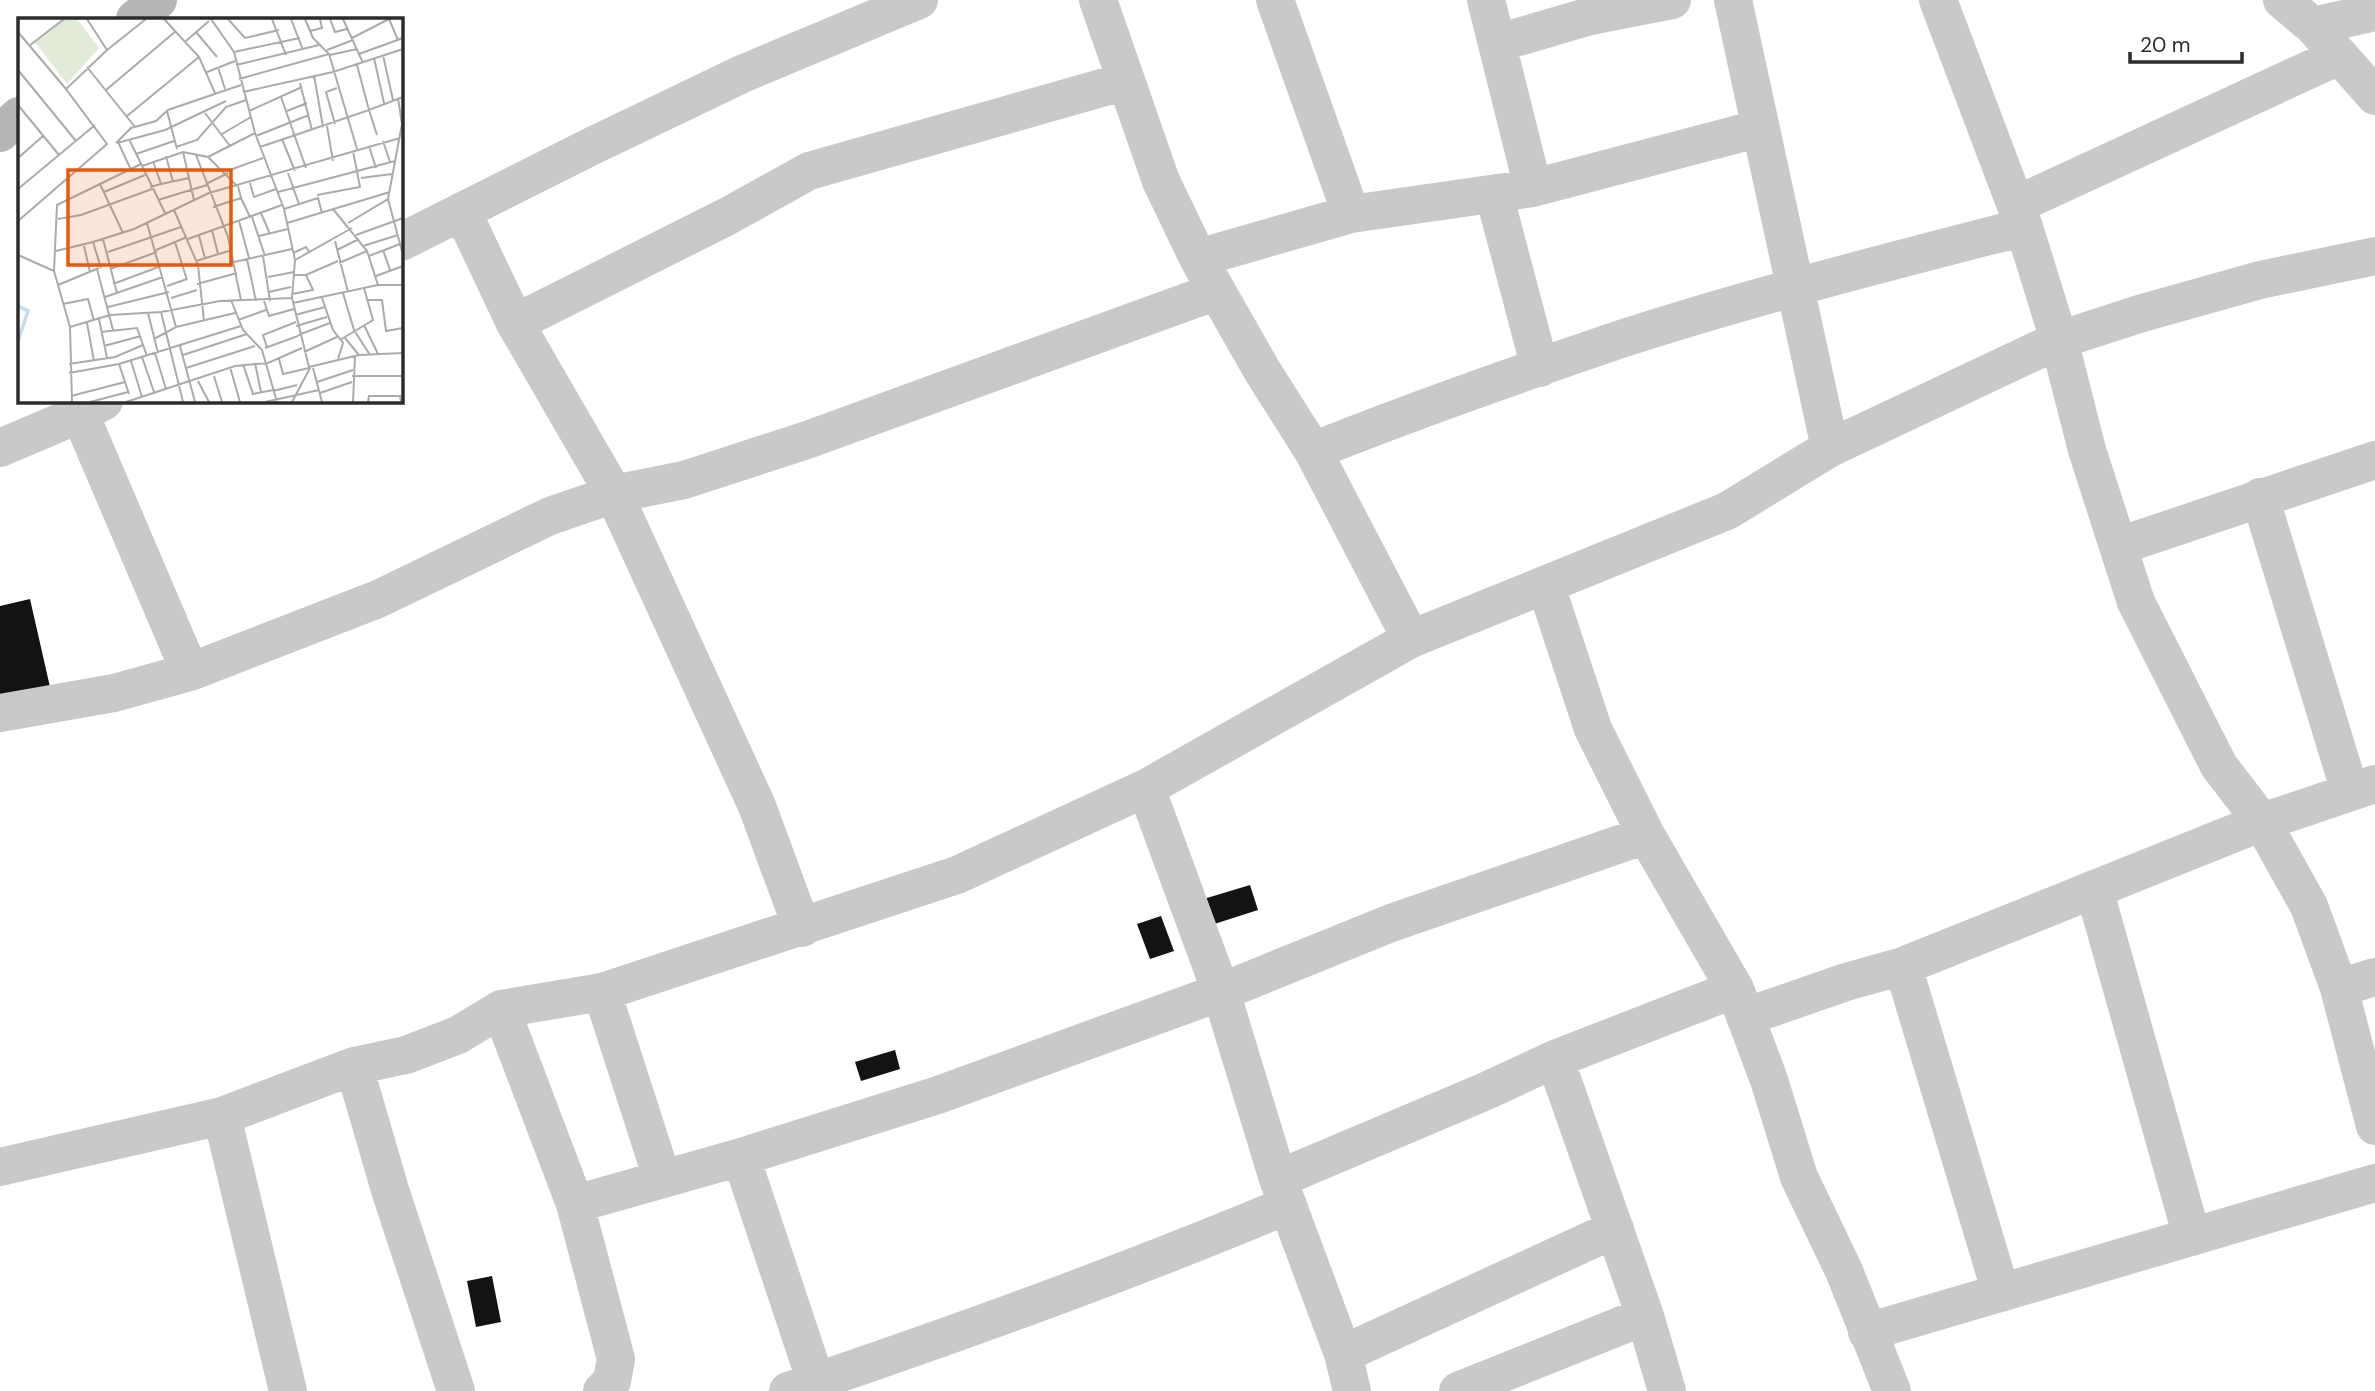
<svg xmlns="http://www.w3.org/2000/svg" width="2375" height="1391" font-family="'DM Sans',sans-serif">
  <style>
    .building { fill: #131313 }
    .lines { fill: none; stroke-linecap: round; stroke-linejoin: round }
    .street { stroke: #c9c9c9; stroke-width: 38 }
    .secondary { stroke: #b6b6b6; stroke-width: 38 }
    .inset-river { fill: none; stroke: #c2dced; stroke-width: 3.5 }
    .inset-road { fill: none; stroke: #ababab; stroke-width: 2 }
    .view { fill: #e8590c; fill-opacity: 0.15; stroke: #e8590c; stroke-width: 3.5 }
    .inset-edge { fill: none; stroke: #2c2c2c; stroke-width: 3.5 }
  </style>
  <rect width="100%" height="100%" fill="#fff"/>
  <path class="building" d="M30,599L50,687L0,698V606Z
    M1250,885L1258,910L1205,927L1197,901Z
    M1161,916L1174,951L1150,959L1137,924Z
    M895,1050L900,1069L861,1081L855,1062Z
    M492,1276L501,1322L476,1327L467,1281Z"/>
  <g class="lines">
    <path class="street" d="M1098,0L1161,181L1198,258L1263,372L1313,451L1411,639
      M1486,0L1533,188
      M1733,0L1830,448
      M1938,0L2024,227L2059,340L2087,450L2136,602L2219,766L2262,822L2309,906L2339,988L2375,1126
      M2282,0L2313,26L2375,96
      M2313,26L2375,12
      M1498,43L1590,16L1672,0
      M1494,194L1540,368
      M2016,205L2339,56
      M462,211L515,323L614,494L757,806L802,928
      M1351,214L1533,188L1761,128
      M401,242L590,147L742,74L919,0
      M1198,258L1351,214L1275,0
      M515,323L728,216L809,171L1126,81
      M80,414L190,672
      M0,448L80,414L104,401
      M1313,451C1414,410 1518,374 1621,339C1754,296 1889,262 2024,227
      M2260,497L2350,792
      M2119,546L2375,460
      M1546,586L1593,729L1646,835L1735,989L1769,1080L1799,1177L1844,1271L1892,1391
      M0,713L114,693L190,672L378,599L550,516L614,494L684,480L807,440L1217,291
      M1146,788L1221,992L1278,1179L1343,1354L1352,1391
      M2094,889L2192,1237
      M1903,966L2001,1293
      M2339,988L2375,977
      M602,992L662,1178
      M501,1009L575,1204L616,1359L612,1381L602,1391
      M1745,1017L1846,982L1903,966L2262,822L2375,784
      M1555,1059L1645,1316L1667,1391
      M222,1116L288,1391
      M741,1157L816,1382
      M0,1167L222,1116L354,1066
      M1278,1179L1486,1091L1555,1059L1735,989
      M575,1204L741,1157L938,1095L1221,992L1391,923L1646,835
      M1867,1332L2375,1183
      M1343,1354L1615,1229
      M456,1391L390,1190L354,1066L406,1055L458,1035L501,1009L602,992L957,875L1146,788L1411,639L1727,511L1830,448L2059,340L2139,314L2260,280L2375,256
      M788,1391C957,1334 1124,1274 1288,1205
      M1458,1391L1645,1316"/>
    <path class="secondary" d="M135,19L158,0
      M0,133L19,116"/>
  </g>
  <g transform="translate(18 18)">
    <rect width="385" height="385" fill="#fff"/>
    <path d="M46,1H59L81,30L49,66L16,23Z" fill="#e2ebd8"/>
    <path class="inset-river" d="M0,288L10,293L0,323"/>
    <path class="inset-road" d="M146,1L181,39L197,75M193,1L216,34L237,115L266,191L277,242L274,280L291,349L341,337L385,335M210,1L227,20L261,12M254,1L268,37M273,1L285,32M287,1L295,20L311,36L339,131M312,1L317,14L329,11M325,1L345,45M371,1L380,22M292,13L304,10L302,1M0,14L48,71M178,14L199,39M334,20L371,1M168,23L191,3M11,28L46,1M89,32L128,1M309,32L335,22M216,34L282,20M341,36L385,20M312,37L339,31M365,37L375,82M356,40L366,85M218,47L301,27M339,47L351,92L385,79M69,49L117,109M200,49L207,71M0,52L58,123M189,54L217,43M296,57L305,109M221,61L311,36M282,65L294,112M88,72L158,13M225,74L315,54L385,31M263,79L288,150M0,87L41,137M149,93L159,131M231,93L284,69M269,93L289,85M187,95L212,128M109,98L181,39M317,106L308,74L319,70M309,108L315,143M204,116L233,99M238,118L291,97M111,121L147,195M264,121L277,153M365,123L372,144M100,124L113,152M98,125L113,110L138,103L150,92L223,67M99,125L147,112L208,83M351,128L358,150M158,129L179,122L208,89L228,82M242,129L351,92L359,117M165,134L176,182M118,136L156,123M178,137L210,219L223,282M148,138L155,164M190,139L237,115M0,140L25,118M124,148L165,134L190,139L219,168M209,153L245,140M270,155L281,186M343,160L374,156M232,165L236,179L258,171M82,166L105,215M143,166L171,160M188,166L210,155M132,169L143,166L135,143M0,171L77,107M86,174L127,157M260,174L377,143M299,177L342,169L335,133M223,180L232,199M370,181L385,237M140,182L189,167M195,189L223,180L220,168M266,191L300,180L304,195M156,192L180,247L186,303M243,195L252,216M234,199L247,238M40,201L63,197L134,171M0,203L89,126L48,71L89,32L69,1M221,203L231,240M129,205L158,309M269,205L372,174M330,205L370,181L384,106L380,80M194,212L200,236M338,217L385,200M181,218L187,240M241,218L270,211M85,221L99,275M170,221L264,187M317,223L330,274M157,224L169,262M66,228L72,254M345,228L380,217M138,232L169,219M319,232L341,221M365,232L372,252M38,233L75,224M90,234L163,209M275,235L288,229L292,235M0,237L36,253L52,309L54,384M245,238L252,283M351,238L382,226M229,241L238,283M277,242L334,210M178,243L214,232M216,244L274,231M321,245L349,233M83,250L75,224L116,211L191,175L382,120M79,251L95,312M92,251L139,234M36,253L39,187L123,146M275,257H288L320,243M358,258L385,248M250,259L276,254M95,266L143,248M179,266L219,255M40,267L81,250M360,267H385M149,268L169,261M251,274L273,269M325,275L336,312L352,337M274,276L295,272L288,257M87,279L145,259M153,280L179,272M304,280L315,312L325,325L320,341M213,282L225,312L244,332L259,384M350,282H364L368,313L385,310M246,283L251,298L276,291M275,285L360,267L349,233L315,191M45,286L70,281L76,303M90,289L151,274M143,294L165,384M130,295L140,335M277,297L307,289M81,301L89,340M220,302L248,292M69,305L76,343M346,307L360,336M278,308L309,299M52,309L92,297L143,294L202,283L274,280M83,314L119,310L129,338M280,317L312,305M327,320L341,337M136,321L158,309L217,295M322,322L355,302L346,270M86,328L123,318M162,328L177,384M249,329L245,317L278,304M247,330L280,318M286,334L319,319M137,335L148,371M165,337L229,316M124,339L136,374M261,341L265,356L291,350M113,343L124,379M237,345L243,374M51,346L97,339L125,327M101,346L111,376M225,346L235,376L255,372M212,349L222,384M168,350L237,328M295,350L304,384M51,355L101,346L223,308M196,358L204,384M334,358H385M180,363L191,384M299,364L335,352M255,373L279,367M302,375L334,364M53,378L107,364M72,384L110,374M108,384L217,348L250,345L284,330M247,384L301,372M274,384L292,350M335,384L337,338M350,384L351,378H382L383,384"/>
    <path class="view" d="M50,152H213V247H50Z"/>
    <rect width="385" height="385" class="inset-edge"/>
  </g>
  <path d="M2130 52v10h112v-10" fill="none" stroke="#2c2c2c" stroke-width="3.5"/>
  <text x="2140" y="52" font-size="21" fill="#2c2c2c" stroke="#ffffff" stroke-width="5" paint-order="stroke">20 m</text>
</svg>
